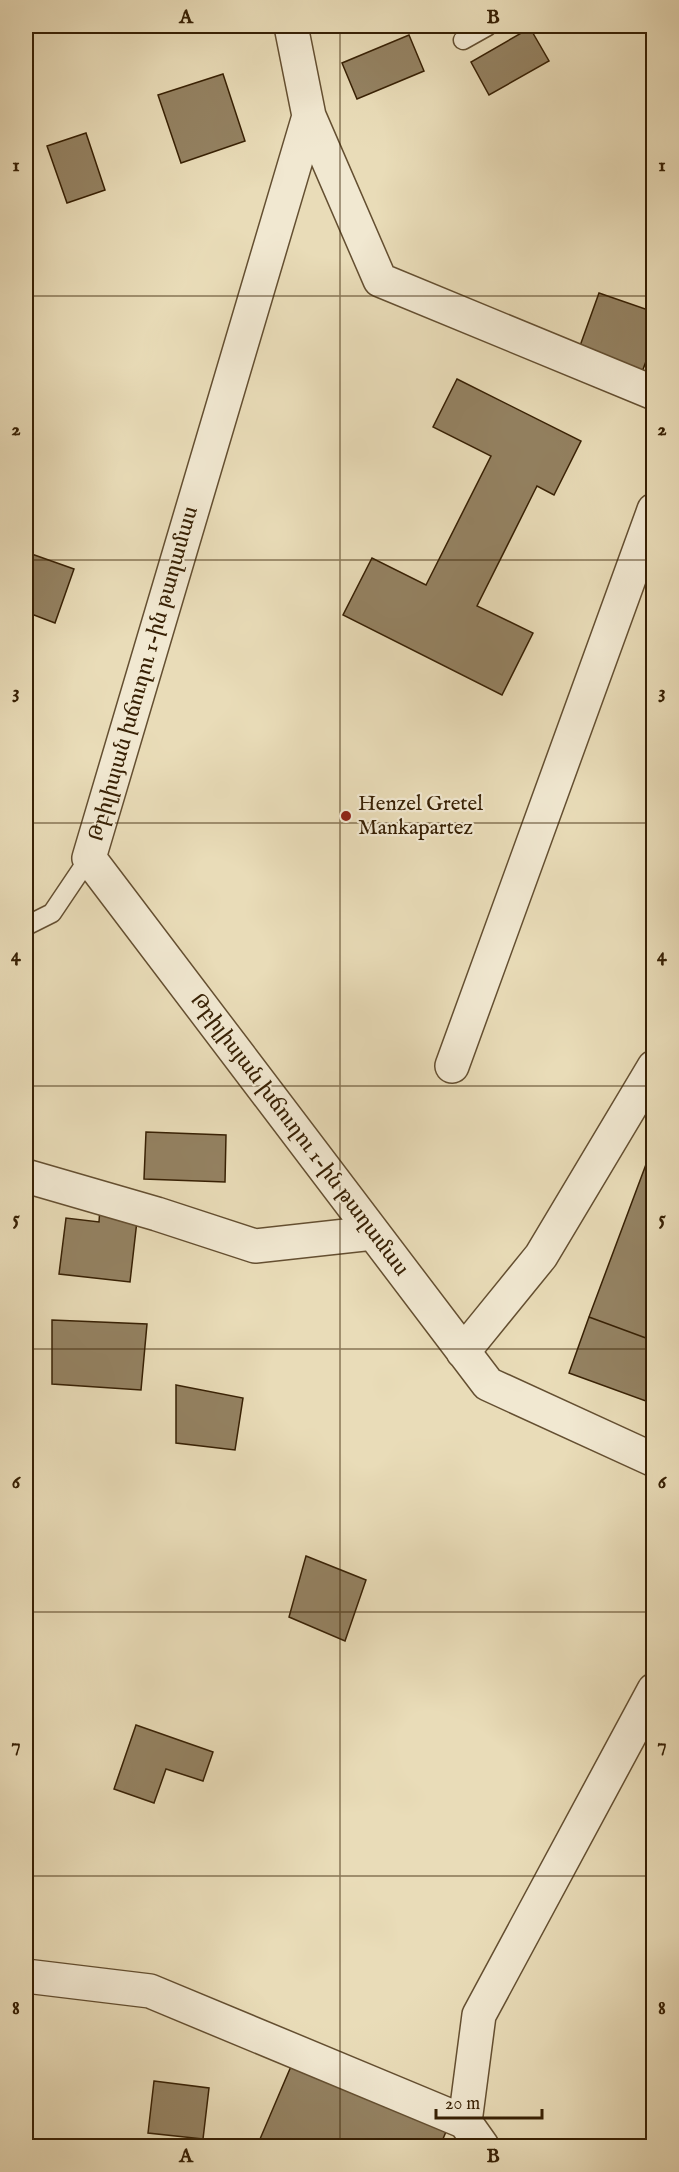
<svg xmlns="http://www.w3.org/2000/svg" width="679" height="2172" font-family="'IM FELL English','Noto Serif Armenian',serif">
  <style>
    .building { fill: #948262; stroke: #372004; stroke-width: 1.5 }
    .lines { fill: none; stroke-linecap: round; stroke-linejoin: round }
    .lane-casing { stroke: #644f31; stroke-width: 21 }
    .street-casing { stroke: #644f31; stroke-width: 36 }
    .lane { stroke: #f1e8d1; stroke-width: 18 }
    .street { stroke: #f1e8d1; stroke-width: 33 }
    .grid { fill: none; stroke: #372004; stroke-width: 1.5; stroke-opacity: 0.55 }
    .poi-dot { fill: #8f2418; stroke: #f1e8d1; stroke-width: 2 }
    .labels { text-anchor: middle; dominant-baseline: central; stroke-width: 4.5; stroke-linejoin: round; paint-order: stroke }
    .street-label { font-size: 21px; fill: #372004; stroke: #f1e8d1 }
    .poi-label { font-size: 21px; fill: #372004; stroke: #f1e8d1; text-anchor: start }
    .neatline { fill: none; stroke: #372004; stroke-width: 2 }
    .grid-label { font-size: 20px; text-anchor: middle; font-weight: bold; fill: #372004 }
  </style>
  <rect width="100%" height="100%" fill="#e9dcb8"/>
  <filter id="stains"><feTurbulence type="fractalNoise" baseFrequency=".00333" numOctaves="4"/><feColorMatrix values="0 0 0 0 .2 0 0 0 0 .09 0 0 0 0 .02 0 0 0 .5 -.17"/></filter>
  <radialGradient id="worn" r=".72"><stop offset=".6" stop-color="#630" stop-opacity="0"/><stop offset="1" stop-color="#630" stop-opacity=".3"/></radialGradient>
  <path class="building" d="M530,28L549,61L489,95L471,62Z
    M409,35L424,71L357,99L342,63Z
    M223,74L245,141L181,163L158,95Z
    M86,133L105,190L67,203L47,146Z
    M599,293L654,312V340L639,380L576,357Z
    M457,379L581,441L554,495L537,486L477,606L533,633L502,695L343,615L372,558L426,585L491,456L433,427Z
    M26,552L74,569L55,623L26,612Z
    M146,1132L226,1135L225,1182L144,1179Z
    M654,1143V1341L589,1317Z
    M100,1208L138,1212L130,1282L59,1274L66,1218L99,1222Z
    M589,1317L654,1341V1404L569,1373Z
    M52,1320L147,1324L141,1390L52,1384Z
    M176,1385L243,1398L235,1450L176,1443Z
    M306,1556L366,1580L345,1641L289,1617Z
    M136,1725L213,1752L203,1781L166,1769L154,1803L114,1789Z
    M26,1983H33L26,2066Z
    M295,2057L448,2127L440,2146H278L260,2139Z
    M154,2081L209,2088L203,2139L148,2133Z"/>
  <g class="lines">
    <defs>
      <path id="lane" d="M463,40L488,26
        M26,926L52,913L89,858"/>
      <path id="street" d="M291,26L309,116L89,858L488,1384L654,1460
        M309,116L380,280L654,393
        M452,1066L654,510
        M26,1176L157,1214L255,1246L373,1233
        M463,1352L541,1256L654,1067
        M26,1976L150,1991L465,2122
        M482,2146L465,2122L479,2015L654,1690"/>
    </defs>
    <use href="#lane" class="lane-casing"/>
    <use href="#street" class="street-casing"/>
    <use href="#lane" class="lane"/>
    <use href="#street" class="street"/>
  </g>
  <path class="grid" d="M340,26V2146M26,296H654M26,560H654M26,823H654M26,1086H654M26,1349H654M26,1612H654M26,1876H654"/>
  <circle class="poi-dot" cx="346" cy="816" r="6"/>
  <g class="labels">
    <g class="street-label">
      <text transform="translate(144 674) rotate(-74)">Թբիլիսյան խճուղու 1-ին թաղամաս</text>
      <text transform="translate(299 1135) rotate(53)">Թբիլիսյան խճուղու 1-ին թաղամաս</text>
    </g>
    <g class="poi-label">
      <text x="358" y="804">Henzel Gretel<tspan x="358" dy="24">Mankapartez</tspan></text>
    </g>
  </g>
  <rect width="679" height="2172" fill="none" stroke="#e9dcb8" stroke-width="66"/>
  <path d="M436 2109v9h106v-9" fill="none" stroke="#372004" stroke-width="3"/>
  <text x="445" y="2109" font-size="18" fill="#372004" stroke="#f1e8d1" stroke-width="4.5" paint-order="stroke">20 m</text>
  <rect x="33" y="33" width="613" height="2106" class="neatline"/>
  <g class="grid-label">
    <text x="186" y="23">A</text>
    <text x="493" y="23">B</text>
    <text x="16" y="171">1</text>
    <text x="662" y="171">1</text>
    <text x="16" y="435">2</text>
    <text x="662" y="435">2</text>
    <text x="16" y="698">3</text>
    <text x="662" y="698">3</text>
    <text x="16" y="961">4</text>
    <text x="662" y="961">4</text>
    <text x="16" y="1224">5</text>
    <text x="662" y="1224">5</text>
    <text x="16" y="1488">6</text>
    <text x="662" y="1488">6</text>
    <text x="16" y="1751">7</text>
    <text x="662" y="1751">7</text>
    <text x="16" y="2014">8</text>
    <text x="662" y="2014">8</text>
    <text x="186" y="2162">A</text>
    <text x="493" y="2162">B</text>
  </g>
  <rect width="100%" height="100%" filter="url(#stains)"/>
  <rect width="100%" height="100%" fill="url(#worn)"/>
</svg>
